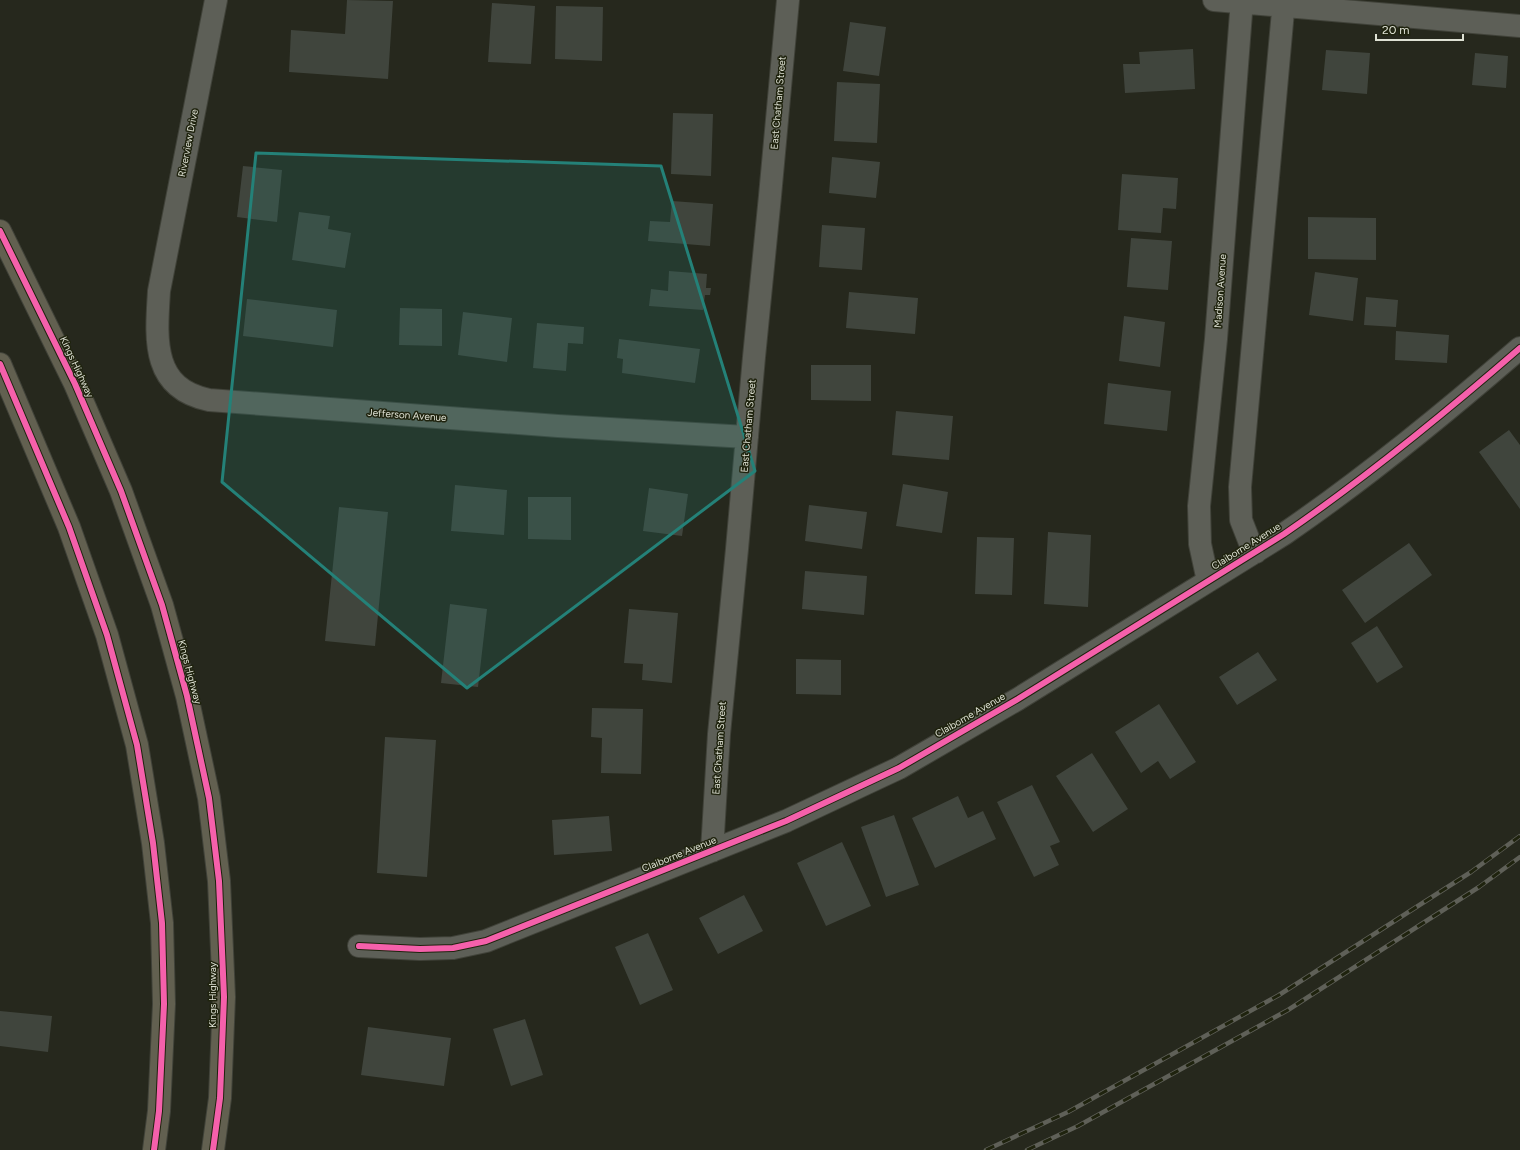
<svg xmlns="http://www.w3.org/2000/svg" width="1520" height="1150" font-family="Figtree,sans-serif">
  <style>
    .building { fill: #40453d }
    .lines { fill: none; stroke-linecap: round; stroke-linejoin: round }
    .minor-casing { stroke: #404239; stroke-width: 24 }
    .primary-casing { stroke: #404239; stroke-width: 24 }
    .minor { stroke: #5d5f57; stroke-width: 22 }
    .primary { stroke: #626050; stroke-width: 22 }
    .rail-casing { stroke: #5f6058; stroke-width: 4.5 }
    .rail { stroke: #1f230e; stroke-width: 3; stroke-dasharray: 9; stroke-linecap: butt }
    .cycleway-casing { stroke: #1f230e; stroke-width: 8 }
    .cycleway { stroke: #f560ab; stroke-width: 6 }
    .marked { fill: #248178; fill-opacity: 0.2; stroke: #248178; stroke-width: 3; stroke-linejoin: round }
    .labels { text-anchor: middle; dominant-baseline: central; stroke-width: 3; stroke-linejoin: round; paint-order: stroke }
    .street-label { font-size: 10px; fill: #dee1d4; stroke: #1f230e }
  </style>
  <rect width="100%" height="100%" fill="#26281d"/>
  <path class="building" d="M347,0L393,1L388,79L289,72L291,30L345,34Z
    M492,3L535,6L531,64L488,62Z
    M556,6L603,7L602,61L555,59Z
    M850,22L886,27L879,76L843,71Z
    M1193,49L1195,89L1125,93L1123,64H1140L1139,52Z
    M1326,50L1370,53L1367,94L1322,90Z
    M1475,53L1508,56L1506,88L1472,85Z
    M837,82L880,84L877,143L834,141Z
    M673,113L713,114L711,176L671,174Z
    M832,157L880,162L876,198L829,193Z
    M243,166L282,170L277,222L237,217Z
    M1122,174L1178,178L1176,209L1163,208L1161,233L1118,230Z
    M672,201L713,204L710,246L648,241L650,221L670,222Z
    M299,212L330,216L328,229L351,233L345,268L292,260Z
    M1308,217L1376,218V260L1308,259Z
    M822,225L865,228L862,270L819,267Z
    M1131,238L1172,241L1168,290L1127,287Z
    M669,271L707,274L706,288H711L710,295H705L703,310L649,306L651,289L668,291Z
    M1315,272L1358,278L1353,321L1309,315Z
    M849,292L918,298L915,334L846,328Z
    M1366,297L1398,300L1396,327L1364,325Z
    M247,299L337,310L333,347L243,336Z
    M400,308L442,309V346L399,345Z
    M463,312L512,318L507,362L458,355Z
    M1124,316L1165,322L1160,367L1119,361Z
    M537,323L584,327L583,344L568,343L566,371L533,368Z
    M1396,331L1449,335L1447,363L1395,360Z
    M619,339L700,349L695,383L622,373L623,359L617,358Z
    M811,365H871V401L811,400Z
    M1108,383L1171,391L1167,431L1104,424Z
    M896,411L953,416L949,460L892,455Z
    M1509,430L1520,445V509L1479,452Z
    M903,484L948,492L942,533L896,526Z
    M455,485L507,490L504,535L451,531Z
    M649,488L688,494L682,536L643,531Z
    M528,497H571V540L528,539Z
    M809,505L867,512L862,549L805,541Z
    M339,507L388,512L375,646L325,641Z
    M1048,532L1091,535L1088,607L1044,604Z
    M977,537L1014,538L1012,595L975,594Z
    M1409,543L1432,575L1365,623L1342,590Z
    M805,571L867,576L864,615L802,609Z
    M450,604L487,609L478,687L441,683Z
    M629,609L678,613L672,683L642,680L643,664L624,663Z
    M1377,626L1403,667L1377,683L1351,643Z
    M1258,652L1277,680L1237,705L1219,677Z
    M796,659L841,660V695L796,694Z
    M1159,704L1196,762L1170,779L1158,761L1141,773L1115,732Z
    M592,708L643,709L641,774L601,773L602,738L591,737Z
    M385,737L436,740L427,877L377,873Z
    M1092,753L1128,809L1093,832L1056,776Z
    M1032,785L1060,842L1050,846L1059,865L1034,877L997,802Z
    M958,796L968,818L983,811L996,839L935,868L912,818Z
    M894,815L919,885L886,897L861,827Z
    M609,816L612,851L554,855L552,820Z
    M842,842L871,906L826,926L797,863Z
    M744,895L763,931L718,954L699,918Z
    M648,933L673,990L640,1005L615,947Z
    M0,1011L52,1016L48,1052L0,1046Z
    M525,1019L543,1075L511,1086L493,1029Z
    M368,1027L451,1038L444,1086L361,1075Z"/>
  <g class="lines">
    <defs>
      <path id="minor" d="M216,0L159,291C156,339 151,388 209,400L558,426L747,437
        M1214,0L1520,26
        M1256,552L1250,543L1241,520L1240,487L1284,0
        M1208,581L1200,544L1199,506L1216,339L1242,0
        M712,851L719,734L737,549L754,357L770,196L788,0
        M359,946L420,949L453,948L486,941L786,821L899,768L1018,699L1284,534C1367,477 1444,414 1520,348"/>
      <path id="primary" d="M0,231L75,384L121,491L162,605L187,696L209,798L219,881L224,997L220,1098L213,1150
        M0,364L69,527L107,635L137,745L153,843L162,923L164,1004L159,1111L154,1150"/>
    </defs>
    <use href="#minor" class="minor-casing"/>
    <use href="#primary" class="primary-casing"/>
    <use href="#minor" class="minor"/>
    <use href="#primary" class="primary"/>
    <defs>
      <path id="rail" d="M986,1150L1068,1112L1279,995L1471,872L1520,836
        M1027,1150L1078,1126L1288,1010L1479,887L1520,857"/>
    </defs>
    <use href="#rail" class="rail-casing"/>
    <use href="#rail" class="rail"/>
    <defs>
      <path id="cycleway" d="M0,231L75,384L121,491L162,605L187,696L209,798L219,881L224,997L220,1098L213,1150
        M0,364L69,527L107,635L137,745L153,843L162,923L164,1004L159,1111L154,1150
        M359,946L420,949L453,948L486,941L786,821L899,768L1018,699L1284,534C1367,477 1444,414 1520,348"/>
    </defs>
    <use href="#cycleway" class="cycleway-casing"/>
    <use href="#cycleway" class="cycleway"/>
  </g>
  <path class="marked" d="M256,153L661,166L755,471L467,688L222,482Z"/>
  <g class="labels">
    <g class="street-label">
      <text transform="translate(778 103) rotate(-85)">East Chatham Street</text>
      <text transform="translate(188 143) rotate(-79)">Riverview Drive</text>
      <text transform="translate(1220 291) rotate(-86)">Madison Avenue</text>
      <text transform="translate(77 367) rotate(65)">Kings Highway</text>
      <text transform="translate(407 415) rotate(4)">Jefferson Avenue</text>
      <text transform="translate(748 426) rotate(-85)">East Chatham Street</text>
      <text transform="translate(1246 546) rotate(-32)">Claiborne Avenue</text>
      <text transform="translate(190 672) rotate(75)">Kings Highway</text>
      <text transform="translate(970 715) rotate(-30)">Claiborne Avenue</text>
      <text transform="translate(719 748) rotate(-86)">East Chatham Street</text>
      <text transform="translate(679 854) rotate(-22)">Claiborne Avenue</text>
      <text transform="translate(212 995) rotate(-90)">Kings Highway</text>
    </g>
  </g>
  <path d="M1376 34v6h87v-6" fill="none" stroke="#dee1d4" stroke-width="2"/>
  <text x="1382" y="34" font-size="12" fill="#dee1d4" stroke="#1f230e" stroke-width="3" paint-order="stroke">20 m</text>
</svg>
